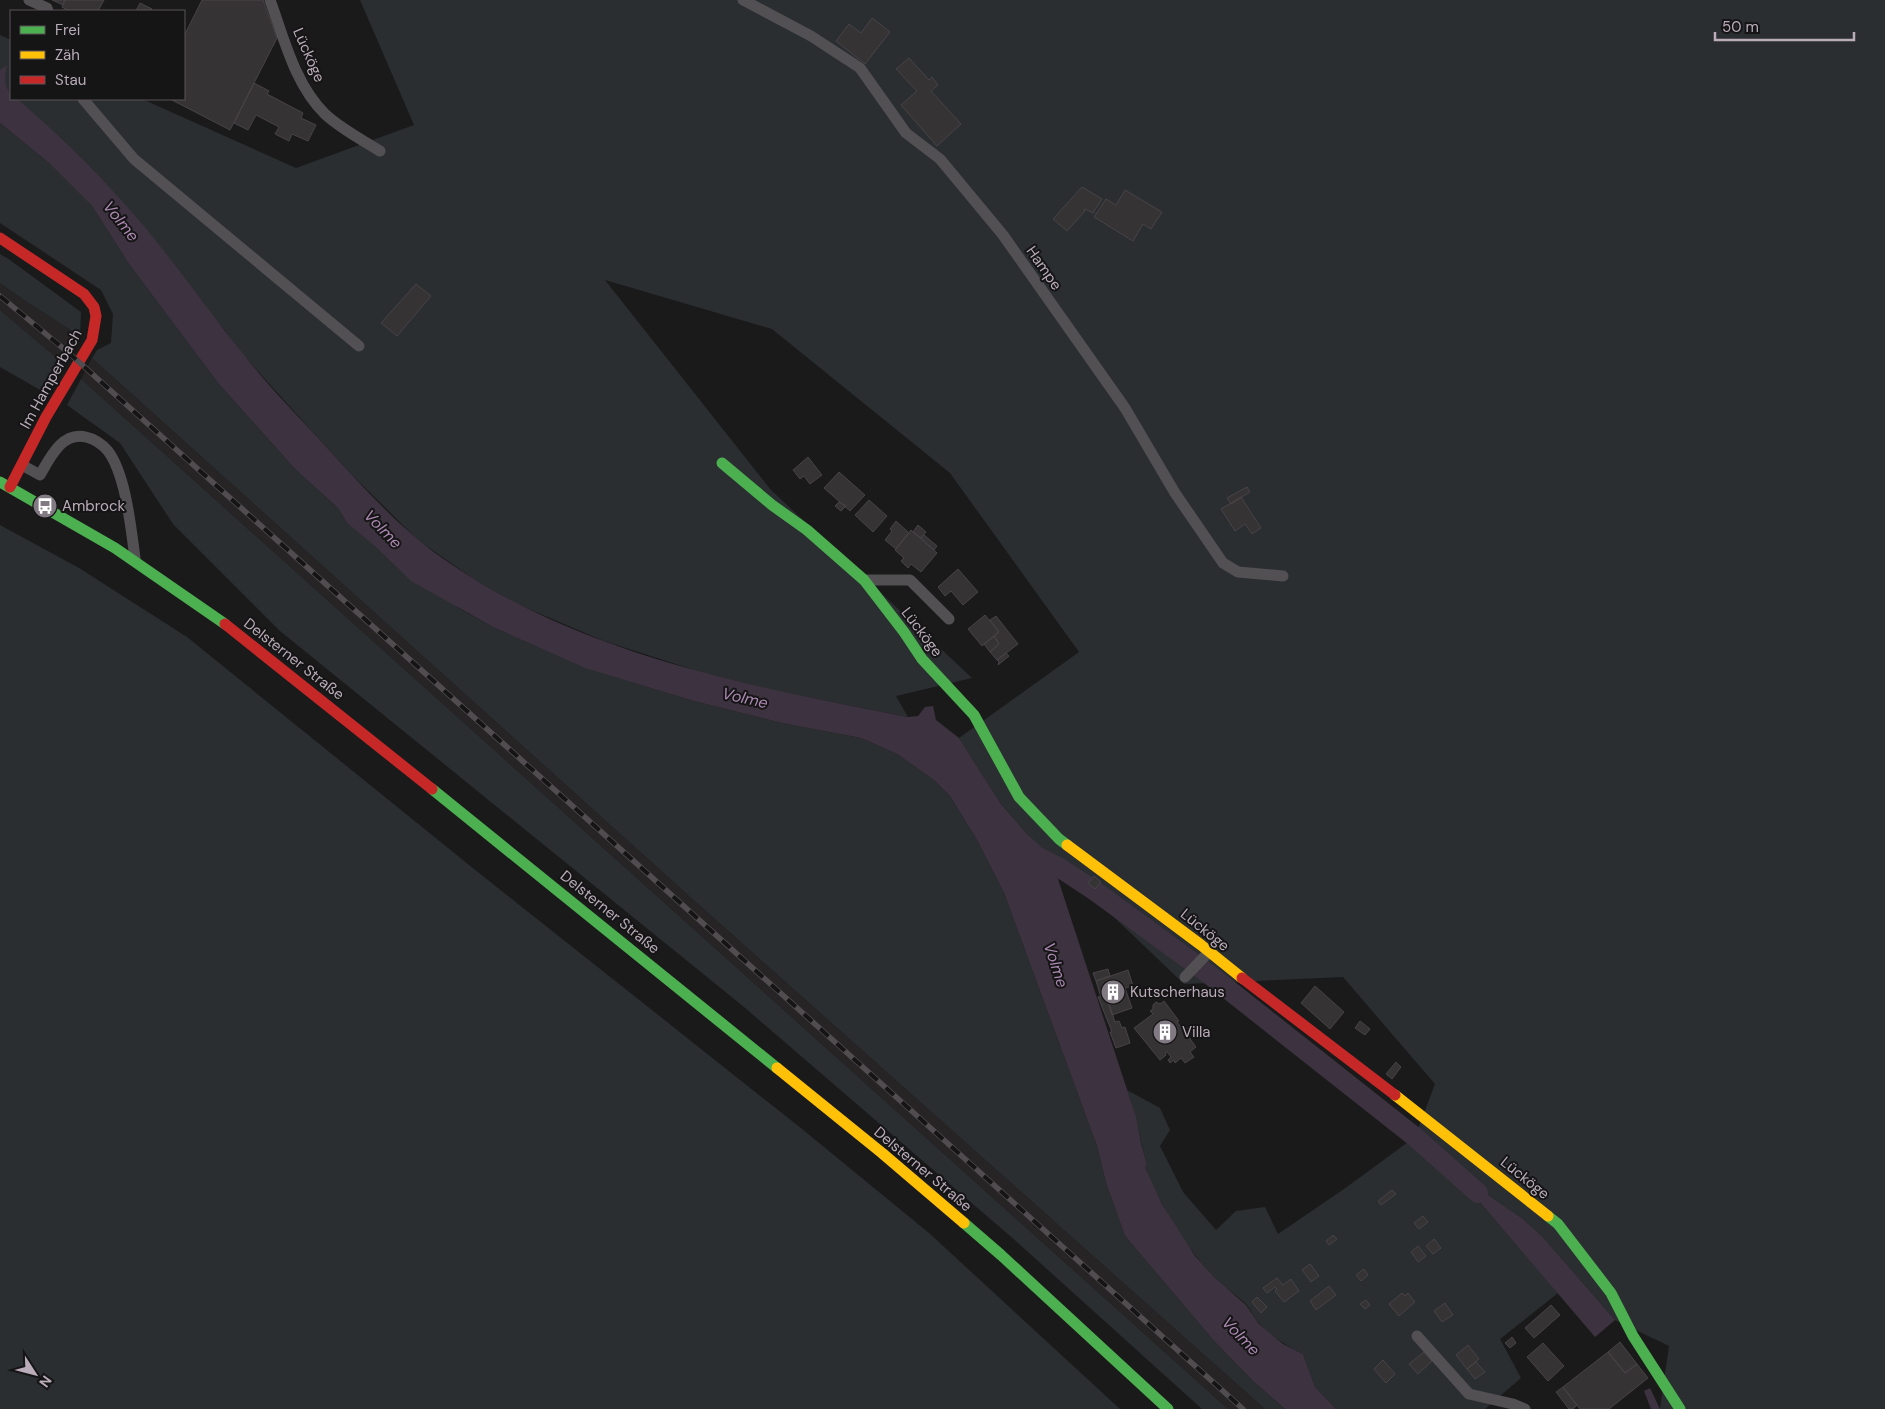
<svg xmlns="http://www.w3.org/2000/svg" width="1885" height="1409" font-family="'DM Sans',sans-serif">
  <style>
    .built { fill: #262425 }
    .green { fill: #2a2e31 }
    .water { fill: #3d323f }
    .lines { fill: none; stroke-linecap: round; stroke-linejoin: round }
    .canal { stroke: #3d323f; stroke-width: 20 }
    .building { fill: #363335; stroke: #474347 }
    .lane { stroke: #535053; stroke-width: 11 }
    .fast { stroke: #4caf50; stroke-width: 11 }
    .slow { stroke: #ffc107; stroke-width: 11 }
    .jam { stroke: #c62828; stroke-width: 11 }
    .rail-casing { stroke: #504c4f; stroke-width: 5.5 }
    .rail { stroke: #161516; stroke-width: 4; stroke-dasharray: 11; stroke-linecap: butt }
    .labels { text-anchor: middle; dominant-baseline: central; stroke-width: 4; stroke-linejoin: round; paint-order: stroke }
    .street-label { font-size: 15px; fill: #baadb9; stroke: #161516 }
    .poi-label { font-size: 15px; fill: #baadb9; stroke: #161516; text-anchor: start }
    .water-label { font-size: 16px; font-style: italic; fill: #ab88b1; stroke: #161516 }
  </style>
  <rect width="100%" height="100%" fill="#1b1a1b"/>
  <path class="built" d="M0,283L24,300L80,336L64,364L0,310Z
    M92,358L707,912L1265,1409H1228L81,379Z"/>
  <path class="green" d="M360,0H1885V1409H1660L1669,1346L1615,1320L1542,1236L1523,1219L1460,1176L1472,1193L1558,1293L1500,1339L1521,1378L1485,1409H1336L1334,1407L1315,1387L1303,1354C1287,1346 1271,1337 1259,1323C1254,1318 1251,1310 1246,1304C1236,1294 1223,1287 1214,1277C1184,1246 1161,1206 1145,1167L1147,1165C1140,1140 1136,1115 1127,1090L1160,1108L1170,1130L1160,1146L1183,1192L1216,1230L1236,1211L1265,1207L1278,1234L1344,1189L1415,1137L1435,1084L1343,977L1184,984L1027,834L1001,804L959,738L1079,652L950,473L772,329L605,280L771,490L972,678L896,696L908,717L780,692L707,674L604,641L517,604L478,582L418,540L351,474L245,357L224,329L0,90V35L11,40V99H142L296,168L414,125Z
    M0,123L49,163L92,206L129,264L218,383L296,470L338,508L347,523L460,609L493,627L586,668L694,701L782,723L861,738L897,754L934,780L950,796L977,840L1004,893L1097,1146L1106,1183L1125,1236L1215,1342L1252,1380L1285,1409H1265L707,912L92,358L97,350L111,343L113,314L101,290L0,223Z
    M0,254L10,260L81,312L80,336L24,300L0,283Z
    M0,310L64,364L42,391L0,367Z
    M81,379L1228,1409H1202L1017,1242L744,1007L280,631L173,524L120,443L67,405Z
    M0,525L79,568L187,637L474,869L802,1129L929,1233L1120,1409H0Z"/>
  <path class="water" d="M7,65C5,75 3,86 11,94V99H17C54,130 90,165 122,201C167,250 203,305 245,356C268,386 295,413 320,440C360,484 401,531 451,564C583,655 753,687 908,717L918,716L925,707L933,706L936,720L959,738L1001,804L1027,834L1062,865L1056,873L1136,1117L1141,1143L1147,1165L1145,1167L1162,1204L1195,1256L1215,1278L1246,1305L1259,1324L1283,1344L1303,1354L1315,1387L1336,1409H1285L1252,1380L1215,1342L1125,1236L1106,1183L1097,1146L1004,893L977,840L950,796L934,780L897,754L861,738L782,723L694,701L585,668L493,627L411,581L375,546L347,523L338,508L296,470L218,383L129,264L92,206L49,163L0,123V70Z
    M1459,1175L1523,1219L1542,1236L1615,1320L1595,1337L1472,1193Z
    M1650,1388L1660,1409H1651L1644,1391Z"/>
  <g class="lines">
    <path class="canal" d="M1036,856L1060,868L1095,891L1210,975L1415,1137L1478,1193"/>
  </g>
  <path class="building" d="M52,0H65L63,5Z
    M65,0H104L98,11H69L62,7Z
    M202,0H263L277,38L230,130L170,99H184V36Z
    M140,3L152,9L150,11H136Z
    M872,18L890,32L865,64L836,41L849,24L861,33Z
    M909,58L929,80L932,77L938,85L931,91L961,124L937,146L901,105L917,91L896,69Z
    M254,83L269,91L267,94L303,113L301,118L316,125L308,141L292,134L289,141L275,134L279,127L256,115L248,130L234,123Z
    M1082,187L1102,199L1093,213L1085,209L1084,210L1085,211L1067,231L1053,219Z
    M1125,190L1162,212L1151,229L1143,224L1133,241L1094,217L1106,199L1116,205Z
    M416,284L431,296L397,336L381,323Z
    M808,457L822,475L810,484L804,476L800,479L793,470Z
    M839,472L865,495L850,511L824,488Z
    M1247,487L1250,492L1231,504L1227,498Z
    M1241,497L1261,528L1252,534L1245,524L1235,531L1221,509Z
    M869,500L887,516L873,532L855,515Z
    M839,502L846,506L841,511L835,506Z
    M896,521L909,533L896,549L885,540L892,531L890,529Z
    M918,525L926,532L921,538L913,532Z
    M911,530L937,553L921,572L911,564L908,568L901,561L904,558L895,550Z
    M924,535L937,546L934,550L921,538Z
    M958,569L978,592L963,605L951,591L945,596L938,587Z
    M985,615L999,632L982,646L968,629Z
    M996,616L1018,644L997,660L990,652L999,644L994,636L999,632L990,620Z
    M994,636L999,644L990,652L984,644Z
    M1006,653L1009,656L998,665L999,662L997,660Z
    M1094,876L1101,882L1095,889L1088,883Z
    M1108,969L1110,976L1096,981L1093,973Z
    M1128,970L1133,986L1125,988L1132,1008L1112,1015L1106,995L1101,997L1096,981Z
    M1315,986L1344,1012L1330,1029L1301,1003Z
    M1106,995L1115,1022L1119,1021L1122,1028L1125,1027L1130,1043L1116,1048L1110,1032H1112L1098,997Z
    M1164,1001L1179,1021L1177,1022L1184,1031L1189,1027L1193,1032L1188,1036L1196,1047L1190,1052L1194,1057L1185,1063L1181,1058L1175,1063L1174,1060L1170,1063L1168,1060L1171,1057L1167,1052L1165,1053L1166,1055L1160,1060L1134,1028L1153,1014L1150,1011L1153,1009V1005L1156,1002L1160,1004Z
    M1360,1021L1370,1029L1365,1035L1355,1028Z
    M1396,1062L1401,1067L1392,1079L1386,1074Z
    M1392,1190L1396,1194L1381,1205L1378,1201Z
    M1423,1216L1428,1222L1419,1229L1414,1223Z
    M1333,1235L1337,1239L1329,1245L1326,1241Z
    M1434,1239L1441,1248L1433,1254L1426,1246Z
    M1418,1246L1426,1256L1418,1262L1411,1252Z
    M1310,1264L1319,1276L1311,1282L1302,1270Z
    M1364,1269L1368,1275L1361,1281L1356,1275Z
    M1277,1278L1283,1285L1291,1279L1299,1291L1284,1302L1275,1291L1277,1289L1275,1287L1267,1293L1263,1288Z
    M1329,1286L1336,1295L1316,1310L1310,1301Z
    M1402,1293L1405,1296L1408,1293L1415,1302L1399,1316L1389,1304Z
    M1257,1297L1267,1307L1261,1313L1252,1302Z
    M1366,1300L1370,1305L1365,1309L1360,1304Z
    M1445,1303L1453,1315L1442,1322L1434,1311Z
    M1551,1305L1560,1315L1534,1338L1525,1328Z
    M1512,1337L1516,1343L1510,1348L1505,1343Z
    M1620,1342L1637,1364L1625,1373L1608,1352Z
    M1543,1343L1564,1366L1548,1381L1527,1357Z
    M1468,1345L1479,1359L1467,1369L1456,1355Z
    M1424,1352L1432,1361L1418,1374L1409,1364Z
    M1608,1352L1625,1373L1637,1364L1648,1378L1609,1409H1580L1563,1387Z
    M1383,1360L1395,1374L1386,1383L1374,1369Z
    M1476,1362L1485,1372L1475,1379L1467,1369Z
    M1563,1387L1577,1405L1573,1409H1569L1556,1392Z"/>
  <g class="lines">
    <path class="lane" d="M29,0L47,8L48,11
      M270,0C284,38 295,85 325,114C341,129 361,139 380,151
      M743,0L811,36L860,68L906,133L940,159L1003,235L1125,408L1175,493L1223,563L1238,572L1283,576
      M83,99L134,159L359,346
      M22,465L40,475C50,458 62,431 86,437C95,439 102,444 108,451C126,475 131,529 135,558
      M866,580H910L949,619
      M1185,977L1208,953
      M1417,1336L1469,1394L1513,1404L1525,1409"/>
    <path class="fast" d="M722,463L772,505L807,530L864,580L904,632L922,659L974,715L1019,797L1059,839L1067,845
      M0,482L115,548L225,624
      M432,789L777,1068
      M1548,1216L1558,1224L1611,1293L1633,1336L1680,1409
      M964,1223L1001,1255L1168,1409"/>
    <path class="slow" d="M1067,845L1201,945L1242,978
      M777,1068L882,1153L964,1223
      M1395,1095L1548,1216"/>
    <path class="jam" d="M0,238L84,294L94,307L96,316L92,340L46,417L10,487
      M225,624L432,789
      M1242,978L1395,1095"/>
    <defs>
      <path id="rail" d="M0,296L70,354L1243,1409"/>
    </defs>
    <use href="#rail" class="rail-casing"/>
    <use href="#rail" class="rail"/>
  </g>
  <defs>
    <symbol id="bus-disc" viewBox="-11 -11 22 22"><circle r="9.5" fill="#827a82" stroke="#161516"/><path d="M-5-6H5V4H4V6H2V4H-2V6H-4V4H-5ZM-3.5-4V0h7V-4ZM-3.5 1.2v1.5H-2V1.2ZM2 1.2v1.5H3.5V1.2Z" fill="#fff"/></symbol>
    <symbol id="building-disc" viewBox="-11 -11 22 22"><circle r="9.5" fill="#827a82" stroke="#161516"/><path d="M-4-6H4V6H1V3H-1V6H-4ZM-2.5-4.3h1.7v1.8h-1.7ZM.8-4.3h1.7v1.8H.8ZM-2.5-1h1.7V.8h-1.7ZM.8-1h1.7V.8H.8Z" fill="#fff"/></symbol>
  </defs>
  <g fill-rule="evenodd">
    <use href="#bus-disc" x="31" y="492" width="28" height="28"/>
    <use href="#building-disc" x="1099" y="978" width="28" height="28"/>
    <use href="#building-disc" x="1151" y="1018" width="28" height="28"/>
  </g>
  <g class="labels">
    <g class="street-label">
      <text transform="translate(309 55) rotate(66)">Lücköge</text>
      <text transform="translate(1044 268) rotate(55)">Hampe</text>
      <text transform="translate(51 379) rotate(-61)">Im Hamperbach</text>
      <text transform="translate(922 632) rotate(53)">Lücköge</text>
      <text transform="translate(294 659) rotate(38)">Delsterner Straße</text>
      <text transform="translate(610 912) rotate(39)">Delsterner Straße</text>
      <text transform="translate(1205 930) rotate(39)">Lücköge</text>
      <text transform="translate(923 1169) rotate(40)">Delsterner Straße</text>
      <text transform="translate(1525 1178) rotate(39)">Lücköge</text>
    </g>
    <g class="poi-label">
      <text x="62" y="506">Ambrock</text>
      <text x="1130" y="992">Kutscherhaus</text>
      <text x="1182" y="1032">Villa</text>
    </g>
    <g class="water-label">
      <text transform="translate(121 221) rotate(51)">Volme</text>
      <text transform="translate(383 529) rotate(46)">Volme</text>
      <text transform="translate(745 698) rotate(13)">Volme</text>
      <text transform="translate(1056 965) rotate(72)">Volme</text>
      <text transform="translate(1241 1336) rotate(46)">Volme</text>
    </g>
  </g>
  <rect x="10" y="10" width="175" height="90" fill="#161516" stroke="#585257"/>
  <rect x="20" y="26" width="25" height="8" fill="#4caf50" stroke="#585257"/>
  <text x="55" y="35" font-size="15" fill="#baadb9">Frei</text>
  <rect x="20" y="51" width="25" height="8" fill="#ffc107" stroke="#585257"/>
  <text x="55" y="60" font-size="15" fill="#baadb9">Zäh</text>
  <rect x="20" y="76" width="25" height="8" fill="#c62828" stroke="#585257"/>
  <text x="55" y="85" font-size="15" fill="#baadb9">Stau</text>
  <g transform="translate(35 1374) rotate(126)" stroke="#161516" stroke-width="4" paint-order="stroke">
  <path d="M0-4L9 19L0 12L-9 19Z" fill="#baadb9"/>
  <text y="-8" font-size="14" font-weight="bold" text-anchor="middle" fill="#baadb9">N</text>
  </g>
  <path d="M1715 32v8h139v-8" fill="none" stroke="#baadb9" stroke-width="2.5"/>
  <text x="1722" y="32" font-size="15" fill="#baadb9" stroke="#161516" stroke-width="4" paint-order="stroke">50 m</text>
</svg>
